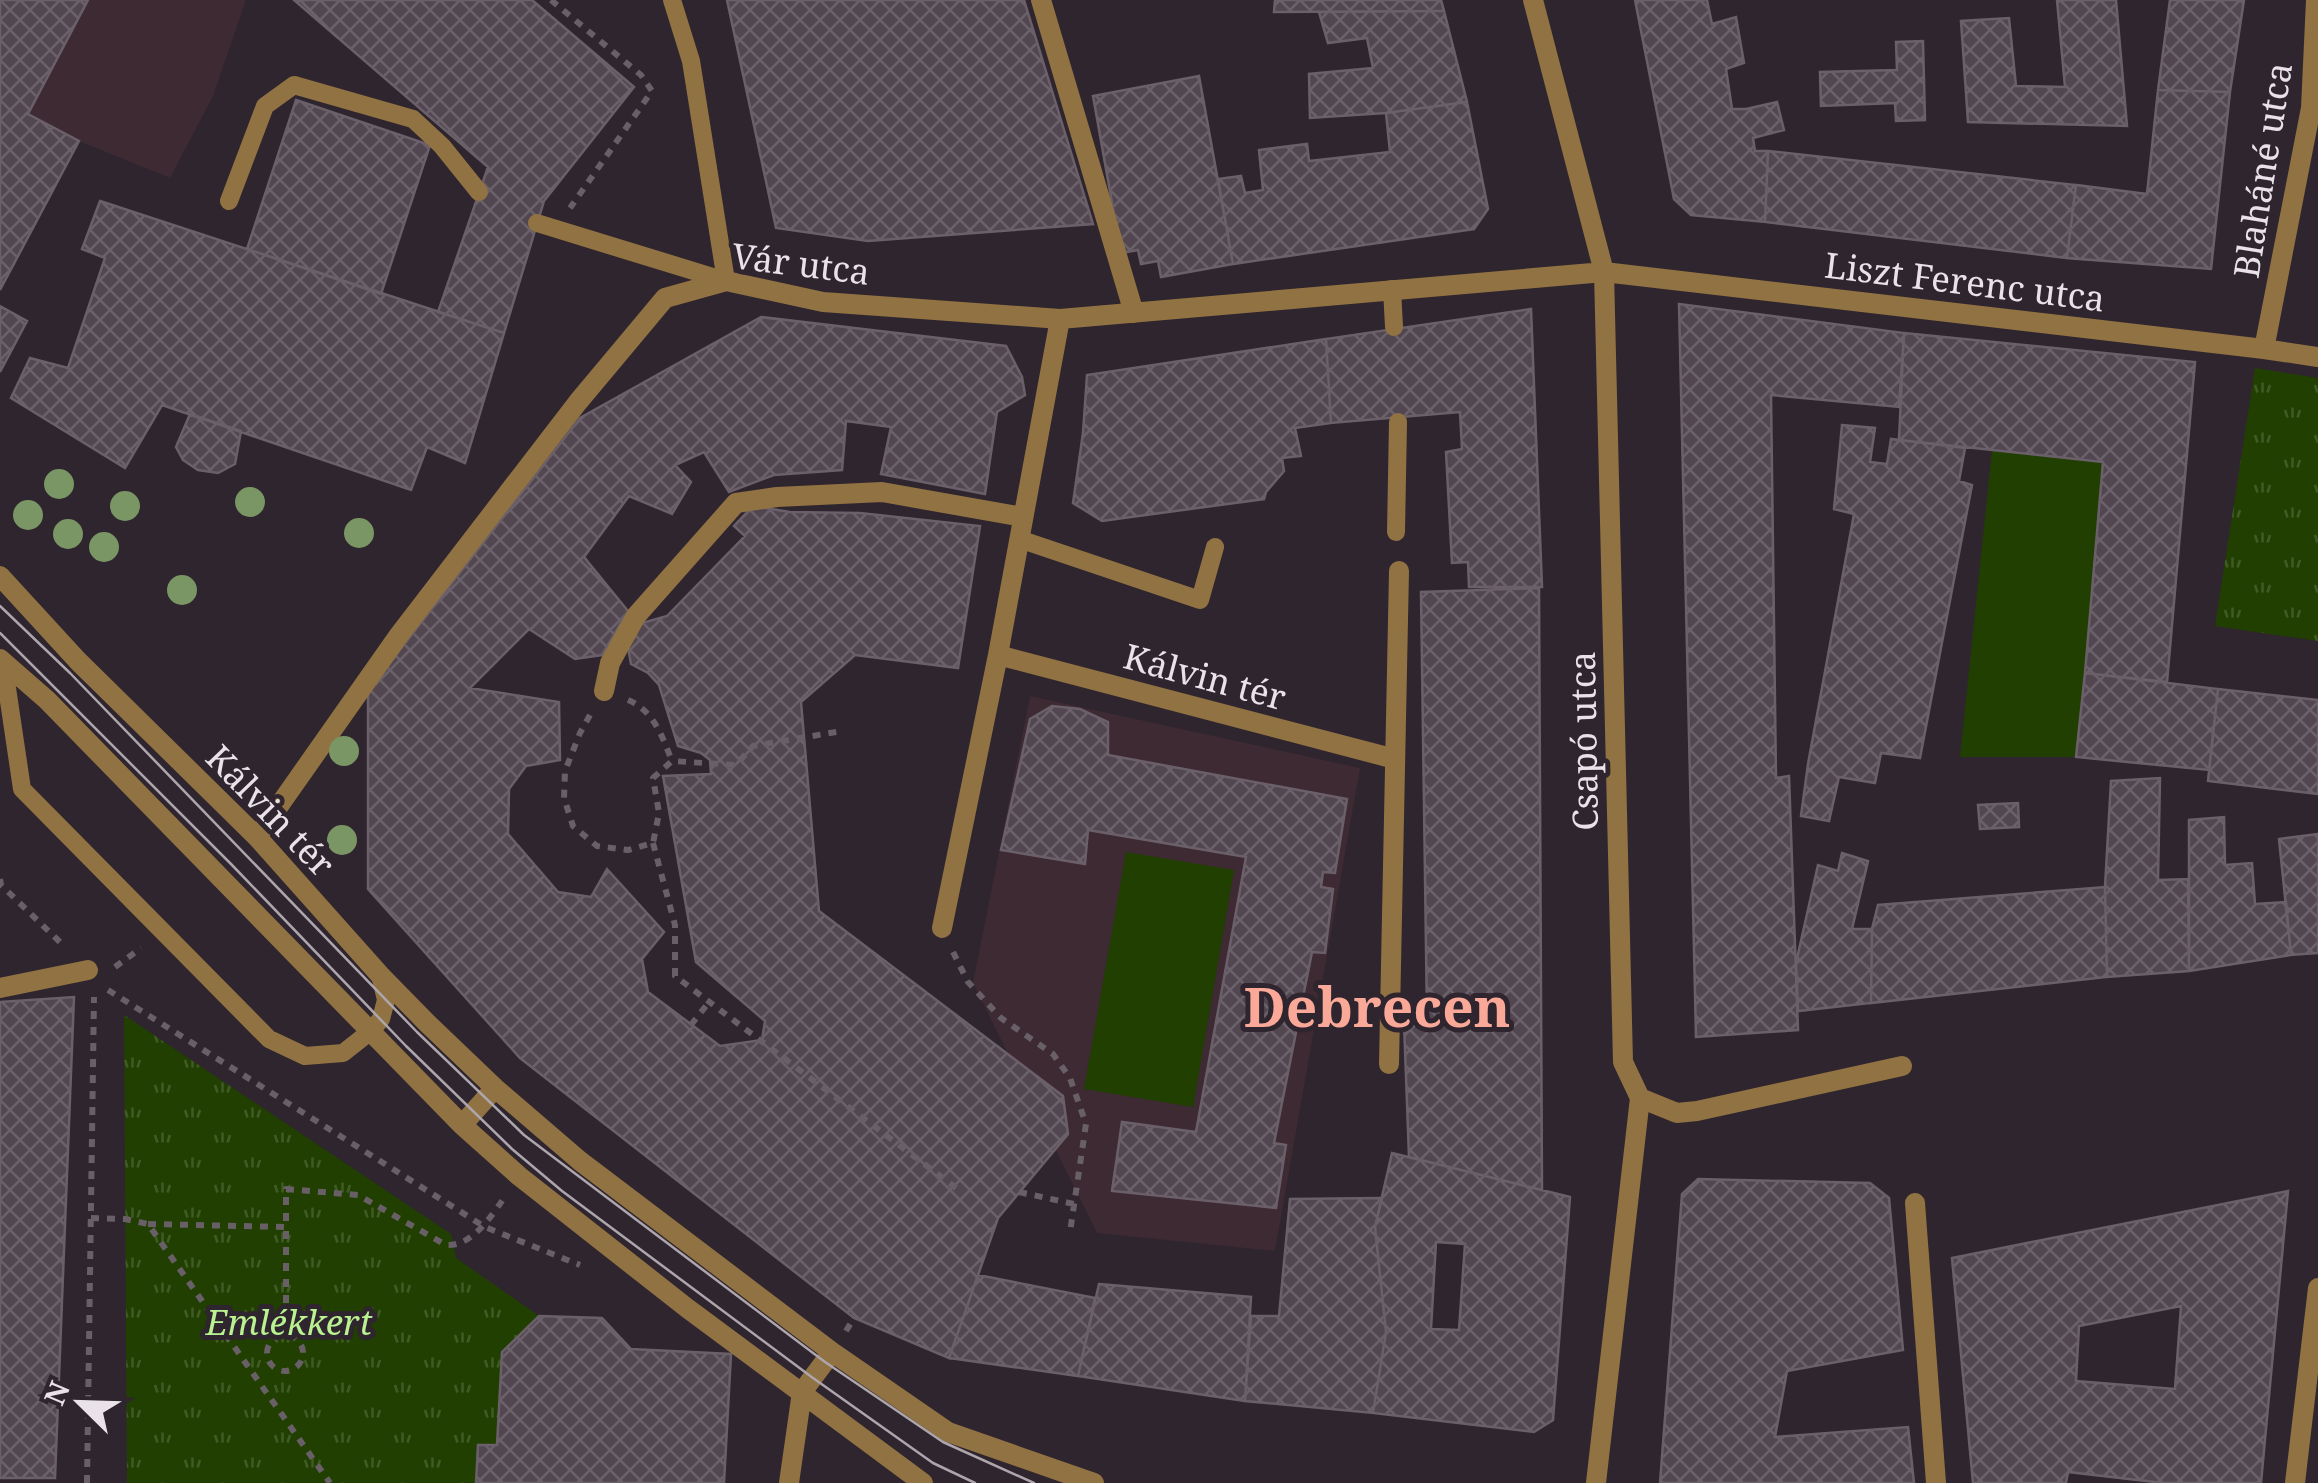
<svg xmlns="http://www.w3.org/2000/svg" width="2318" height="1483" font-family="'Noto Serif',serif">
  <style>
    .education { fill: #3d2a32 }
    .park { fill: url(#park-tufts) }
    .garden { fill: #203f00 }
    .building { fill: url(#building-cross-hatch); stroke: #6b606a; stroke-width: 2.5; fill-rule: evenodd }
    .lines { fill: none; stroke-linecap: round; stroke-linejoin: round }
    .path { stroke: #685f67; stroke-width: 6; stroke-dasharray: 8 8; stroke-linecap: butt }
    .lane { stroke: #917242; stroke-width: 18 }
    .street { stroke: #917242; stroke-width: 20 }
    .tram { stroke: #ada6ad; stroke-width: 2.5 }
    .tree { fill: #7b9665 }
    .labels { text-anchor: middle; dominant-baseline: central; stroke-width: 10; stroke-linejoin: round; paint-order: stroke }
    .street-label { font-size: 35px; fill: #e9e3e9; stroke: #2f252e }
    .park-label { font-size: 35px; font-style: italic; fill: #baf292; stroke: #2f252e }
    .town-label { font-size: 55px; font-weight: bold; fill: #faa898; stroke: #2f252e }
  </style>
  <defs>
    <pattern id="park-tufts" width="24" height="20" patternUnits="userSpaceOnUse" patternTransform="scale(2.5)"><rect width="24" height="20" fill="#203f00"/><path d="M3 7l-1-3M5 7V3M7 7l1-3M15 17l-1-3M17 17v-4M19 17l1-3" fill="none" stroke="#405b25"/></pattern>
    <pattern id="building-cross-hatch" width="8" height="8" patternUnits="userSpaceOnUse" patternTransform="scale(2.5)"><rect width="8" height="8" fill="#524751"/><path d="M0 0l8 8M0 8l8-8" fill="none" stroke="#6b616a"/></pattern>
  </defs>
  <rect width="100%" height="100%" fill="#2f252e"/>
  <path class="education" d="M0,0H246L213,96L170,178L79,141L0,290Z
    M1030,696L1360,768L1275,1251L1097,1233L973,983Z"/>
  <path class="park" d="M2255,368L2318,378V641L2215,626Z
    M124,1015L451,1234L456,1258L539,1316L502,1352L497,1445H478L476,1483H127Z"/>
  <path class="garden" d="M1992,450L2103,462L2085,673L2076,757H1960Z
    M1126,852L1234,870L1193,1107L1084,1089Z"/>
  <path class="building" d="M0,0H88L28,114L79,141L0,290Z
    M294,0H532L634,87L544,201L504,333L438,312L488,167Z
    M727,0H1024L1093,224L868,241L776,228Z
    M1275,0H1441L1444,11L1274,12Z
    M1635,0H1707L1712,24L1736,17L1744,63L1726,69L1732,109H1746L1777,102L1784,130L1753,138L1755,151H1768L1765,222L1691,215L1674,199Z
    M2057,0H2116L2127,126L1968,122L1961,21L2009,18L2016,86L2065,87Z
    M2170,0H2244L2230,92L2158,90Z
    M1444,11L1467,102L1386,113L1310,118L1309,74L1373,68L1367,38L1328,43L1319,12Z
    M1923,41L1925,120L1896,121L1895,103L1821,106L1820,72L1897,70L1896,42Z
    M1199,76L1233,264L1161,277L1158,261L1141,264L1138,250L1121,253L1093,96Z
    M2158,90L2230,92L2211,269L2067,258L2076,185L2147,194Z
    M296,100L430,145L381,294L247,249Z
    M1467,102L1488,209L1474,229L1233,264L1218,179L1241,176L1245,193L1263,190L1259,150L1307,144L1309,161L1390,152L1386,113Z
    M1768,151L2076,185L2067,258L1765,222Z
    M100,201L504,333L465,463L427,447L411,490L162,405L125,468L11,398L30,358L68,368L105,258L82,249Z
    M1679,304L1904,333L1899,407L1771,395L1776,778L1789,776L1798,1030L1696,1037Z
    M0,306L27,321L0,372Z
    M1531,309L1542,587H1469L1468,562L1452,563L1446,452L1462,449L1460,412L1331,423L1326,339Z
    M761,317L1006,346L1022,377L1025,395L997,412L985,494L881,474L891,427L846,421L842,470L774,475L729,492L704,452L675,465L691,482L672,514L629,496L584,557L628,611L602,655L575,659L529,629L470,688L559,702L560,760L526,766L509,789L508,834L558,892L591,897L607,869L664,932L642,959L648,992L720,1046L762,1040L765,1021L696,962L663,776L711,774L710,760L701,753L678,746L659,685L648,673L631,664L627,642L642,623L667,616L745,536L734,526L753,506L790,512L860,513L980,526L958,668L855,655L801,702L819,911L1063,1096L1068,1134L998,1218L949,1358L854,1318L520,1058L368,889V691L580,418Z
    M1904,333L2195,362L2167,682L2085,673L2103,462L1899,440Z
    M1326,339L1331,423L1295,428L1301,456L1282,458L1284,471L1266,492L1264,499L1102,521L1073,503L1083,433L1087,375Z
    M190,414L241,431L235,464L218,473L198,470L183,460L176,447Z
    M1842,425L1875,428L1870,462L1887,464L1891,439L1965,448L1959,481L1972,485L1920,758L1881,753L1875,783L1839,777L1829,821L1801,816L1808,764L1854,514L1834,509Z
    M1539,588L1542,1190L1409,1157L1404,1023L1427,1019L1421,592Z
    M2085,673L2218,689L2209,770L2076,757Z
    M2218,689L2318,700V794L2208,781Z
    M1052,706L1080,709L1108,722V755L1347,799L1335,873L1323,872L1321,887L1333,889L1325,953L1312,952L1274,1143L1286,1145L1276,1208L1112,1191L1122,1122L1196,1132L1246,857L1088,830L1085,864L1001,850L1030,719Z
    M2160,778L2158,880L2188,879L2189,971L2107,977L2105,887L2111,781Z
    M2018,803L2019,827L1980,829L1978,805Z
    M2224,817L2225,865L2252,863L2255,904L2286,902L2291,955L2189,971V820Z
    M2318,834V953L2291,955L2279,839Z
    M1842,853L1868,861L1852,929H1872L1871,1003L1798,1011L1796,963L1818,865L1838,871Z
    M2105,887L2107,977L1871,1003L1872,929L1878,905Z
    M74,997L55,1478H0V1002Z
    M1392,1153L1570,1197L1553,1420L1534,1432L1373,1413L1386,1332L1375,1227ZM1436,1242L1465,1244L1459,1330L1431,1329Z
    M1698,1179L1870,1183L1889,1198L1903,1350L1787,1371L1775,1437L1908,1427L1914,1483H1660L1682,1194Z
    M2288,1191L2261,1483H2163L2068,1472L2066,1483H1973L1952,1258ZM2181,1306L2175,1389L2076,1381L2079,1326Z
    M1382,1198L1375,1227L1386,1332L1373,1413L1245,1401L1251,1316H1279L1290,1199Z
    M978,1275L1095,1298L1078,1376L949,1358Z
    M1099,1284L1251,1297L1245,1401L1078,1376Z
    M539,1316L602,1318L631,1349L731,1354L724,1483H476L478,1445H497L502,1352Z"/>
  <g class="lines">
    <path class="path" d="M551,0L641,75L652,91L570,208
      M628,700C654,711 662,736 672,761
      M590,715L580,733L565,771L564,798L573,826L597,846L628,850L653,843L659,813L653,778L672,761L736,765L753,746L842,731
      M653,843L675,925V976L956,1188
      M0,879L1,885L64,946
      M953,952L968,982L1001,1018L1053,1054L1070,1078L1086,1124L1070,1232
      M115,967L141,948
      M108,990L485,1227L580,1265
      M691,1025L709,1002
      M1019,1192L1074,1204
      M91,1218L125,1219L148,1224L330,1483
      M148,1224L286,1227V1189L358,1195L446,1245C471,1247 491,1217 504,1198
      M846,1331L854,1318
      M286,1335V1227
      M267 1353a18 18 0 1 1 36 0a18 18 0 1 1-36 0Z
      M87,1483L94,997"/>
    <path class="lane" d="M229,201L265,106L294,85L413,119L442,146L479,192
      M537,223L726,281L691,61L672,0
      M1392,289L1394,327
      M1396,532L1398,422
      M1019,539L1200,600L1215,547
      M3,661L22,789L269,1039L305,1056L343,1053L371,1031L381,1019L386,1000L380,975"/>
    <path class="street" d="M1041,0L1134,313
      M1533,0L1604,272L1623,1062L1640,1098L1596,1483
      M2264,349L2311,108L2316,0
      M0,576L78,661L257,837L380,975L427,1023L495,1088L580,1161L832,1352L948,1432L1094,1483
      M998,655L1395,759
      M0,659L47,700L462,1125L519,1176L687,1308L923,1483
      M604,691L610,663L636,616L736,503L777,497L882,492L1023,517
      M257,837L399,635L578,402L665,298L726,281L823,302L1060,319L1604,272L2264,349L2318,357
      M942,928L998,655L1060,319
      M0,988L88,970
      M1389,1064L1399,571
      M1640,1098L1677,1113L1697,1111L1902,1066
      M462,1125L495,1088
      M1915,1203L1936,1483
      M789,1483L802,1392L832,1352
      M2295,1483L2318,1288"/>
    <path class="tram" d="M0,606L70,673L417,1032L524,1135L825,1362L943,1442L1034,1483
      M0,633L231,864L406,1046L512,1149L562,1191L813,1378L933,1463L975,1483"/>
  </g>
  <g class="tree">
    <circle cx="59" cy="484" r="15"/>
    <circle cx="250" cy="502" r="15"/>
    <circle cx="125" cy="506" r="15"/>
    <circle cx="28" cy="515" r="15"/>
    <circle cx="359" cy="533" r="15"/>
    <circle cx="68" cy="534" r="15"/>
    <circle cx="104" cy="547" r="15"/>
    <circle cx="182" cy="590" r="15"/>
    <circle cx="344" cy="751" r="15"/>
    <circle cx="342" cy="840" r="15"/>
  </g>
  <g class="labels">
    <g class="street-label">
      <text transform="translate(2262 170) rotate(-81)">Blaháné utca</text>
      <text transform="translate(801 263) rotate(7)">Vár utca</text>
      <text transform="translate(1965 281) rotate(7)">Liszt Ferenc utca</text>
      <text transform="translate(1205 676) rotate(15)">Kálvin tér</text>
      <text transform="translate(1583 741) rotate(-91)">Csapó utca</text>
      <text transform="translate(271 810) rotate(46)">Kálvin tér</text>
    </g>
    <g class="park-label">
      <text x="289" y="1321">Emlékkert</text>
    </g>
    <g class="town-label">
      <text x="1377" y="1005">Debrecen</text>
    </g>
  </g>
  <g transform="translate(80 1403) rotate(293)" stroke="#2f252e" stroke-width="8" paint-order="stroke">
  <path d="M0-8L18 38L0 25L-18 38Z" fill="#e9e3e9"/>
  <text y="-15" font-size="28" font-weight="bold" text-anchor="middle" fill="#e9e3e9">N</text>
  </g>
</svg>
